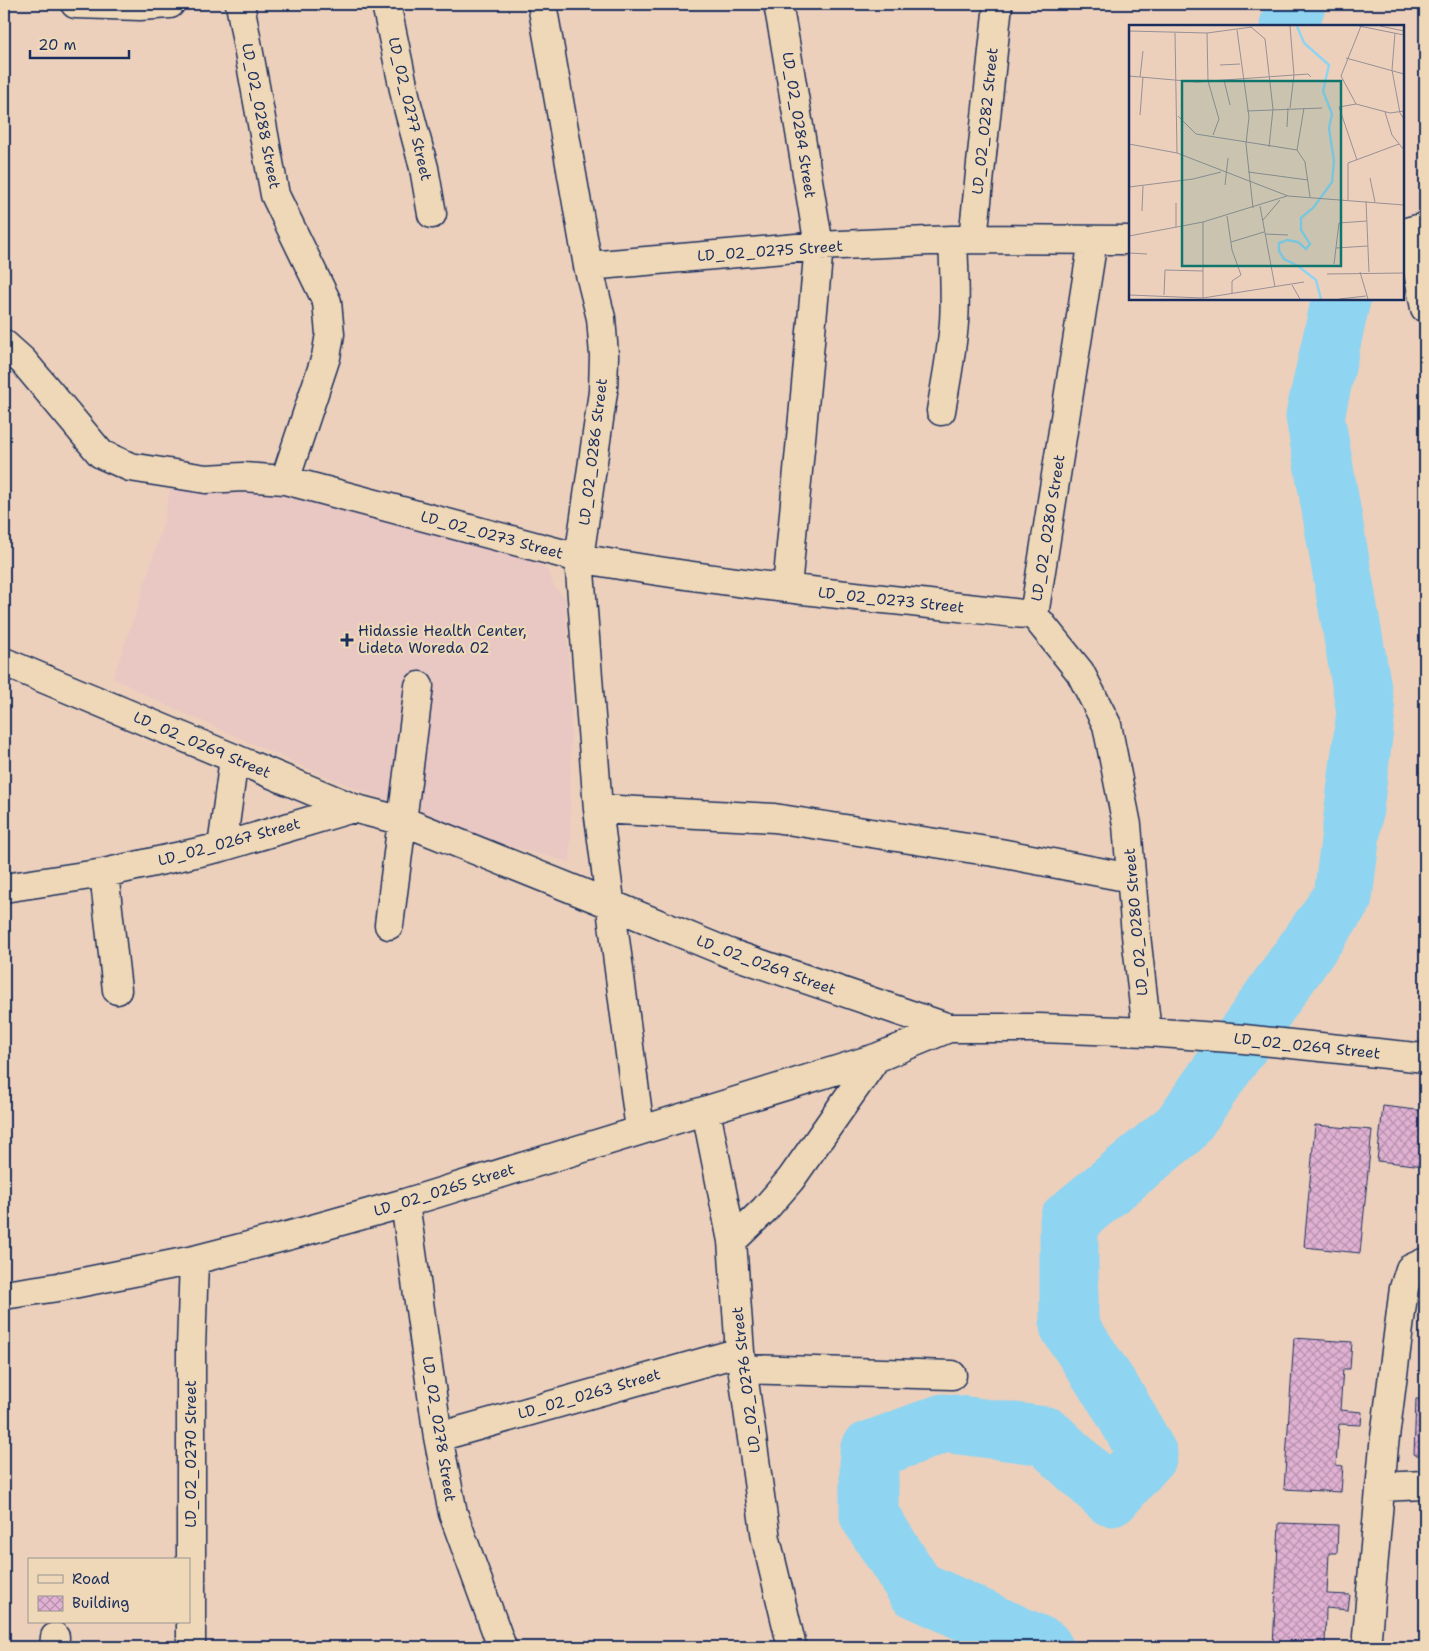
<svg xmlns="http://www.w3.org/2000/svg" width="1429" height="1651" font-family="'Shantell Sans',sans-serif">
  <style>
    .built { fill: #e9c7c3 }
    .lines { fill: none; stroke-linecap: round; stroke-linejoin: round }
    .river { stroke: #8fd4f1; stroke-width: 59 }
    .building { fill: url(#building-cross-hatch); stroke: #1b2f5e }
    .minor-casing { stroke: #1b2f5e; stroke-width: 31 }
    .minor { stroke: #efd8b7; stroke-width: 28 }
    .poi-dot { fill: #1b2f5e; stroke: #efd8b7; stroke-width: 2 }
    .labels { text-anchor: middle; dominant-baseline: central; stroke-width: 4.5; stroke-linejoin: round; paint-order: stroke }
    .street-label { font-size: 15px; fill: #1b2f5e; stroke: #efd8b7 }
    .poi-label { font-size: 15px; fill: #1b2f5e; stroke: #efd8b7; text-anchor: start }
    .inset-river { fill: none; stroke: #8fd4f1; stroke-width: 2.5 }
    .inset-road { fill: none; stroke: #989096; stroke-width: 1 }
    .view { fill: #0f766e; fill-opacity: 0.15; stroke: #0f766e; stroke-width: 2.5 }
    .inset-edge { fill: none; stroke: #1b2f5e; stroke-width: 2.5 }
  </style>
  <defs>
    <pattern id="building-cross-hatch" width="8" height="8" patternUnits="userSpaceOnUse" patternTransform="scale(1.25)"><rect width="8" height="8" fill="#e1b1d2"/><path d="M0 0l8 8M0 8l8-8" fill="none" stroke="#b690ae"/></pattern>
  </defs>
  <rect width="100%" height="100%" fill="#ecd0bc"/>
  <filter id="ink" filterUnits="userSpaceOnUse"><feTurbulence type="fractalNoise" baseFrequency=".02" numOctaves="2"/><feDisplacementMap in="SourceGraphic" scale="10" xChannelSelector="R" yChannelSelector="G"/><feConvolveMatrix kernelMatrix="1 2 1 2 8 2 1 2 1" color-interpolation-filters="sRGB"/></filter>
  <g filter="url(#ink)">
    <path class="built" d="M262,478L540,564L549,572L553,585L565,598L571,703L570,862L513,847L422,816L316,772L164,704L113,678L139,603L164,521L170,490L206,479Z"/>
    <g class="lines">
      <path class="river" d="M1289,26L1296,4
        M1043,1647L916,1589L869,1515V1451L944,1423L1046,1436L1111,1497L1148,1455L1120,1404L1069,1326V1220L1181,1128L1343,897L1366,712L1315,416L1341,299"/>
    </g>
    <path class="building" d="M1383,1106L1425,1111V1166L1377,1161Z
      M1315,1125L1372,1130L1360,1253L1304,1247Z
      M1294,1338L1352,1342L1350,1369H1343L1340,1410L1362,1412L1361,1425L1339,1424L1336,1465L1343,1466L1341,1492L1284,1489Z
      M1416,1399H1425V1455H1414Z
      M1279,1523L1338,1525L1337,1553H1329L1327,1594L1350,1595L1348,1610L1326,1608L1325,1647H1273Z"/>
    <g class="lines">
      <defs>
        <path id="minor" d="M75,4L140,6L170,4
          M240,4L275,195L327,302L330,334L326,357L285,480
          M386,4L407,104L424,168L432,214
          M542,4L588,266L601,318L604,355L603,392L579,558L598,809L640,1130
          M778,4L785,42L819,246L787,588
          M1425,227L1410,231L1425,308
          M973,239L998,4
          M1093,240L1034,615L1080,672L1107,725L1127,825L1136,935L1147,1032
          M588,266L819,246L973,239L1130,240
          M4,344L23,361L101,454L130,467L206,479L243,477L285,480L579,558C730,585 883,599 1034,615
          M941,411C946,381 952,352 954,322C956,295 954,268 953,240
          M4,662L353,808L403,821L610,904L729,953L949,1028H1039L1147,1032L1244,1039L1425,1058
          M598,809L774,818L1000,853L1131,878
          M222,847L234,758
          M104,873L117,990
          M4,888L104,873L222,847L353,808
          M389,925L419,686
          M706,1111L732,1241L740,1352L766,1539L792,1647
          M405,1203L438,1437L453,1513L502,1647
          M732,1241L765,1209L791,1179L876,1058
          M4,1295L58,1287L194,1260L291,1235L405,1203L876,1058L949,1028
          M743,1369L952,1375
          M438,1437L740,1352
          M1380,1487L1425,1485
          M1367,1636L1384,1445L1404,1288L1410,1269L1425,1262
          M54,1647L55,1637
          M191,1647V1348L194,1260"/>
      </defs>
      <use href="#minor" class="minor-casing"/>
      <use href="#minor" class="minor"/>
    </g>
  </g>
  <path class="poi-dot" d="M344.5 632.5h5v5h5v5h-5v5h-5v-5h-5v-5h5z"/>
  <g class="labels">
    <g class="street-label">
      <text transform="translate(410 109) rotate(77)">LD_02_0277 Street</text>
      <text transform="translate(261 116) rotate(79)">LD_02_0288 Street</text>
      <text transform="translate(985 121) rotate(-84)">LD_02_0282 Street</text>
      <text transform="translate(799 125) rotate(81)">LD_02_0284 Street</text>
      <text transform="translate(770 251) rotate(-4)">LD_02_0275 Street</text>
      <text transform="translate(593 452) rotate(-83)">LD_02_0286 Street</text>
      <text transform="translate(1048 528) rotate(-81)">LD_02_0280 Street</text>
      <text transform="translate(492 535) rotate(15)">LD_02_0273 Street</text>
      <text transform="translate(891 600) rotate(6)">LD_02_0273 Street</text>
      <text transform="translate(202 745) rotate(23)">LD_02_0269 Street</text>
      <text transform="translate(229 842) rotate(-15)">LD_02_0267 Street</text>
      <text transform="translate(1136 922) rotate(-95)">LD_02_0280 Street</text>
      <text transform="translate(766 965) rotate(20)">LD_02_0269 Street</text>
      <text transform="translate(1307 1046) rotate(6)">LD_02_0269 Street</text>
      <text transform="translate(444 1190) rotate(-17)">LD_02_0265 Street</text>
      <text transform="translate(746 1380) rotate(-97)">LD_02_0276 Street</text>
      <text transform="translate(589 1394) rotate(-16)">LD_02_0263 Street</text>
      <text transform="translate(439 1429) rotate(81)">LD_02_0278 Street</text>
      <text transform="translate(191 1454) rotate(-90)">LD_02_0270 Street</text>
    </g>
    <g class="poi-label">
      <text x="358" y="631">Hidassie Health Center,<tspan x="358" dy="17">Lideta Woreda 02</tspan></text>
    </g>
  </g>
  <g transform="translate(1129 25)">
    <rect width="275" height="275" fill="#ecd0bc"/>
    <path class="inset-river" d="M168,1L175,18L200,40L194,66L203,89L200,103L205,136L203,157L185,182L172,193V205L181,219L177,224L169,217L158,215L150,218V226L155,234L169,241L187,255L192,274"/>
    <path class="inset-road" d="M161,1L165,50L161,83M230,1L275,10M251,1L275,6M122,2L136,14L144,84L140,122M108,5L120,92L117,119L124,183M0,6L78,8L123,2M46,8L48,128M78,8L79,56L90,94L84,110M266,8L263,45L271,88L275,94M217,33L275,49M91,40L111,39M0,51L68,57L179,49L182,52M11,52L14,26M95,55L101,80M227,79L212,51L232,1M175,83L168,125L176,137L181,172M118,86L193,83M256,87L263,110L275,125M11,90L14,52M49,91L67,109L168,125M158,102L159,83M0,119L48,128L159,171L275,180M228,135L210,82L227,79L261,88L275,86M119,147L179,155M241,153L246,177M96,160L99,133M0,162L64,154L92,147M219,175V138L270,119M237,176L240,247M47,178V202M131,181L146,262M13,186L14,161M98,191L103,225L112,250L103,256V269M134,195L151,175M136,209L159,210M0,211L74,197L158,171M102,217L135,207M207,223L239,221M0,228L18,229M205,239L210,198L238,196M231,247L239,274M198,249L275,248M163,260L171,274M0,270L74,273L175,257M35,270L36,245L74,246M74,273V197M210,274L237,271"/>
    <path class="view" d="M53,56H212V241H53Z"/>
    <rect width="275" height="275" class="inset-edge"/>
  </g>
  <rect width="1429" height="1651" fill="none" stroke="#efd8b7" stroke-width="20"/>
  <rect x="10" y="10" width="1409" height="1631" fill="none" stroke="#1b2f5e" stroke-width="2" filter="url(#ink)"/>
  <rect x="28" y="1558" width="162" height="65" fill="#efd8b7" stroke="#9a9493"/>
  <rect x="38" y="1575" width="25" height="8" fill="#efd8b7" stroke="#9a9493"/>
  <text x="72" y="1584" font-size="15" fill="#1b2f5e">Road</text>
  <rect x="38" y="1596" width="25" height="15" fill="url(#building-cross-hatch)" stroke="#9a9493"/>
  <text x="72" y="1608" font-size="15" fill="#1b2f5e">Building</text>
  <path d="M30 50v8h99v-8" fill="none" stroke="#1b2f5e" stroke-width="2.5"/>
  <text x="38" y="50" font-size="15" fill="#1b2f5e" stroke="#efd8b7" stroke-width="4" paint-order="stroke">20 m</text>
</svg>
